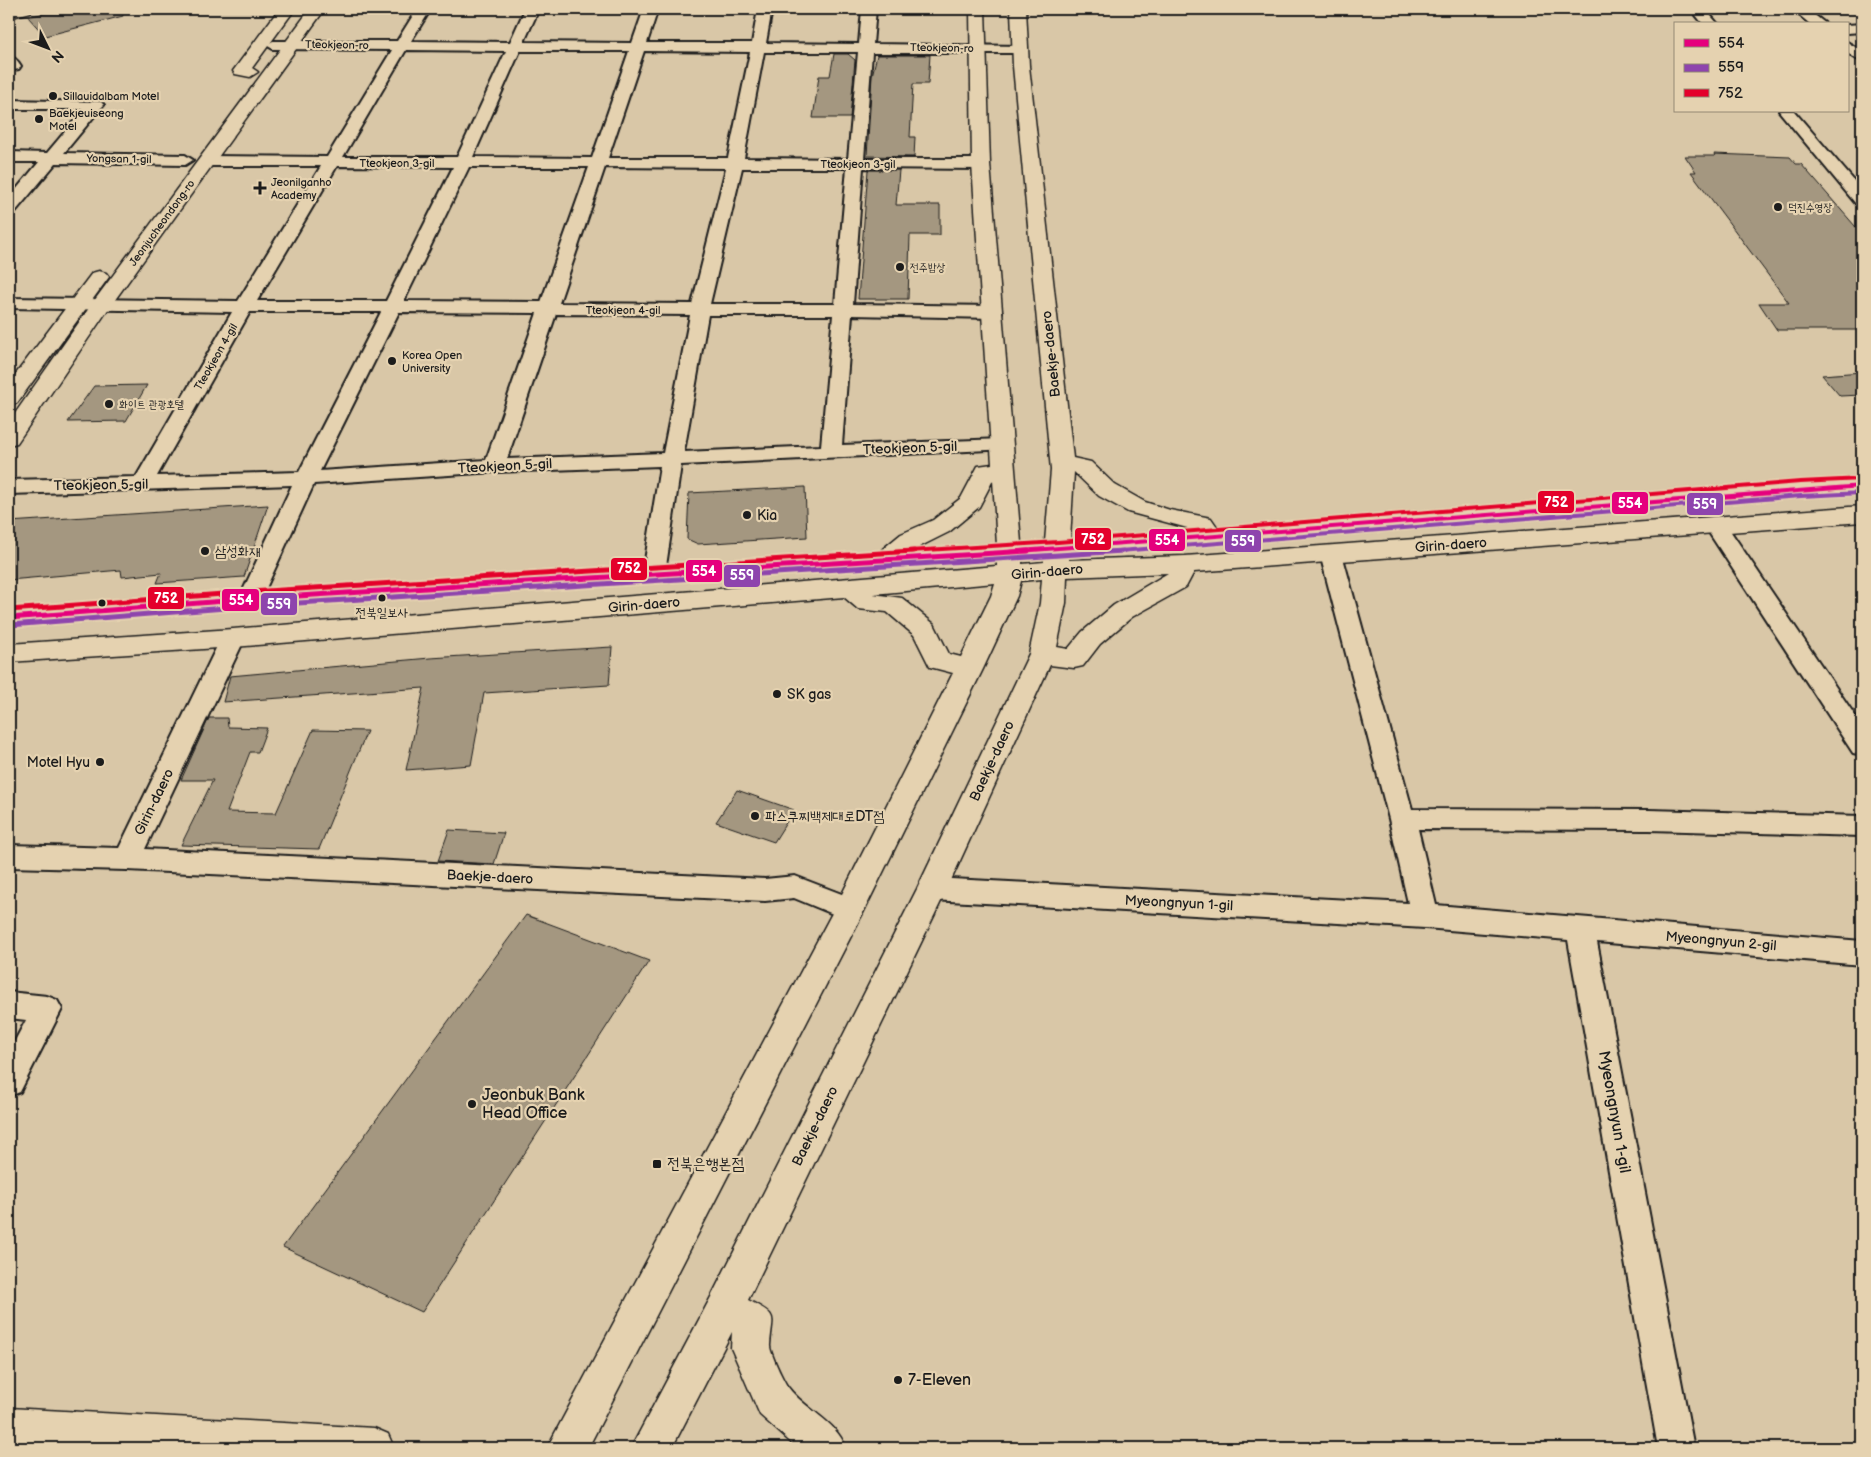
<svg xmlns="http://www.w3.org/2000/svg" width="1871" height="1457" font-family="'Balsamiq Sans','Poor Story',sans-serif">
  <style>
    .building { fill: #a49780; stroke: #1c1c1c }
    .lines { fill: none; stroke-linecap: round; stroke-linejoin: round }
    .street-casing { stroke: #1c1c1c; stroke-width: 4 }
    .secondary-casing { stroke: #1c1c1c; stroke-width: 3 }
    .street { fill: #e5d2b0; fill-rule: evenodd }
    .secondary { fill: #e5d2b0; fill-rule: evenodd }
    .bus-1-far1-casing { stroke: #e5d2b0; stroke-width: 7 }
    .bus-1-casing { stroke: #e5d2b0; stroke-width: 9 }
    .bus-2-far1-casing { stroke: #e5d2b0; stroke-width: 7 }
    .bus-2-casing { stroke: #e5d2b0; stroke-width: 9 }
    .bus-3-far1-casing { stroke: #e5d2b0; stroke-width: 7 }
    .bus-3-casing { stroke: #e5d2b0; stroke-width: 9 }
    .bus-1-far1 { stroke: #e5007d; stroke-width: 4 }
    .bus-1 { stroke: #e5007d; stroke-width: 5 }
    .bus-2-far1 { stroke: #8e44ad; stroke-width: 4 }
    .bus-2 { stroke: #8e44ad; stroke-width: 5 }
    .bus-3-far1 { stroke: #e4002b; stroke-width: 4 }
    .bus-3 { stroke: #e4002b; stroke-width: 5 }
    .poi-dot { fill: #1c1c1c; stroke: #e5d2b0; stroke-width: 2 }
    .labels { text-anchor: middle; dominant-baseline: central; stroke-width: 4.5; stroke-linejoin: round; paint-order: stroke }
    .far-street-label { font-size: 11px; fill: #1c1c1c; stroke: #e5d2b0 }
    .far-poi-label { font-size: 11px; fill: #1c1c1c; stroke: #e5d2b0; text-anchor: start }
    .bus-label { font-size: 13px; fill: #1c1c1c; stroke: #e5d2b0 }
    .street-label { font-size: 14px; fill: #1c1c1c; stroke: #e5d2b0 }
    .poi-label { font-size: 14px; fill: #1c1c1c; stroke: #e5d2b0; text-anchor: start }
    .near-poi-label { font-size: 16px; fill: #1c1c1c; stroke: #e5d2b0; text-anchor: start }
    .near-street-label { font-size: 16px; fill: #1c1c1c; stroke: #e5d2b0 }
    .line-badge { stroke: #e5d2b0; stroke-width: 2 }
    .badge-label { font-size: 14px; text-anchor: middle; font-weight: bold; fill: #fff }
  </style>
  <rect width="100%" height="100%" fill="#d9c7a7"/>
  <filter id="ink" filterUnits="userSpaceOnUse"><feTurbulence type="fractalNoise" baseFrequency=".02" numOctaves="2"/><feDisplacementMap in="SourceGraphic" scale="10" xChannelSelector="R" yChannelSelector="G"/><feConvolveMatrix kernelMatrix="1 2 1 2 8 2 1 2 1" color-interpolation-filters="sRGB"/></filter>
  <g filter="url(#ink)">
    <path class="building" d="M62,9H122L123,16L45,36L28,17Z
      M834,54H848L855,60L850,118H813L819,76H830Z
      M877,55H930L928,84H913L910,137H915L914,157L867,156L872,76Z
      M1714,154L1790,157L1796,164H1801L1862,234V330H1777L1759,303H1789L1691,172H1696L1685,156H1715Z
      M868,170H899L896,205H940V235H910L908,299H858Z
      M1862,372V395L1840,396L1822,375Z
      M147,385L126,421L68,422L94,386Z
      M805,487L807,537L698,544L687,539L689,493Z
      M268,505L244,577L157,583L161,573L122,577L121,570L9,580V522Z
      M612,647L609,685L484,693L471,765L406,770L424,688L223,702L230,676L430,658Z
      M209,718H227L228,727L267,728L258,752H250L227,812L276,813L313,730L367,731L319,849L181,845L213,780H181Z
      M737,790L794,810L774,842L716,822Z
      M449,830L504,833L494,864L438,861Z
      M526,915L649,961L422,1312L283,1247Z"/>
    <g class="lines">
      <defs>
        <path id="street" d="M417,9H431L411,41L510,42L525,9H539L524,42L632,43L644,9H658L647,43H752L758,9H772L766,43L859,44L862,9H876L873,44L1024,46L1026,49L1024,52L1019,53H872L864,159H981L989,164L981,169L863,168L853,304L993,306L1000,308L1002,312L1000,316L993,318L852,315L842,445L1002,439L1009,441L1012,445L1009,449L681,465L665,573L662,578L654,581L646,578L643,573L660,466L494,472L314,484L261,599L258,605L250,607L242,605L239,599L292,485L9,494V480L136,477L232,312L9,308V298L238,301L321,166H207L199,161L207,156L327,157L392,50L273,49L266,45L273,41H397ZM406,50L506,51L457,157H343ZM520,51H629L592,158L473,157ZM644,51L750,52L728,158H608ZM764,52H858L848,159L744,158ZM337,166L453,167L386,301H257ZM469,167H589L541,302L404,301ZM605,167L726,168L692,304L559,303ZM742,168H847L835,304H710ZM250,312H381L299,472L157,476ZM399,312L537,313L486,460L320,471ZM556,314L690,315L663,453L507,459ZM708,315H833L821,446L684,452Z
          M1691,9H1705L1718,24H1703Z
          M1792,9H1807L1826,24H1810Z
          M1862,24V32L1847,33V25Z
          M1847,42L1862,51V62L1847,53Z
          M9,56C15,57 18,61 21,66L19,69L9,71Z
          M9,100L101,102L104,105L101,108L64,153L185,155L193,160L185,165L56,163L15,212L9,213V198L39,162H9V152L47,153L84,109H9Z
          M1779,111H1794L1862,190V205L1856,204Z
          M1715,518L1723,520L1862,726V755L1853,753L1704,525L1707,520Z
          M1331,547L1339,549L1342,554L1412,809L1649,810L1862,816V836L1649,830L1418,829L1436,905L1862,941V965L1597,942L1694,1448H1658L1568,940L1425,928L932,900L922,897L918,889L922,881L932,878L1408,903L1389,819L1320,554L1323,549Z
          M233,630L241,632L245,638L145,849L765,879L795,876L860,901L864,909L860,917L850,921L794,898L765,901L127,870L9,867V845L119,848L221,638L225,632Z
          M9,992L47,996L57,1000L62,1009L20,1092L9,1096V1052L26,1020L9,1018Z"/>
        <path id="secondary" d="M9,9H34L31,12L9,18Z
          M279,9H295L252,68L258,72L250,77L235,74L233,71Z
          M310,9H325L109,308L17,443L9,445V422L94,301Z
          M970,9H985L990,164L1021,543L1045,542L1051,470L1013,66L1011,9H1026L1029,66L1073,458L1091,462L1115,485L1145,502L1170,510L1211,518L1218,528L1801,482L1862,479V493L1801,496L1069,556V560L1185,556L1862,506V522L1194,572L1186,587L1132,617L1100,644L1083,666L1074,668L1050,665L947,889L748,1300C780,1317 772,1314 770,1345C769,1351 784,1382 788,1387C805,1410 836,1420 846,1448H797L760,1415L731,1348L732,1332L672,1448H631L712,1295L917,889L1029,654L1040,603L1042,579L1021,581L1017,596L983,669L865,909L588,1448H547L839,900L953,673L930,667L914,635L887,612L858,609L844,597L233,647L9,662V644L233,629L997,566V561L250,608L9,627V609L250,590L879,552L901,534L933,520L961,498L978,466L992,464L972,164ZM1074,472L1099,496L1128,512L1195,530L1070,540ZM993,480L997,545L913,550L949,532L979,507ZM1044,558V562L1022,564V559ZM1168,573L1114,605L1082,632L1068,649L1057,647L1066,603L1067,577ZM995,583L991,596L961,657L949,654L934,624L902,598L873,594Z
          M99,271L106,273L109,277L17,403L9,404V383L92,273Z
          M9,1408L374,1428L388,1434L394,1448H9Z"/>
      </defs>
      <use href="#street" class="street-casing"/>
      <use href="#secondary" class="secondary-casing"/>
      <use href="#street" class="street"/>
      <use href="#secondary" class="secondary"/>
      <defs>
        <path id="bus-1-far1" d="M1008,552L1862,486"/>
        <path id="bus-1" d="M9,618L250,599L1028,551"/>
        <path id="bus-2-far1" d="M1107,552L1801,496L1862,493"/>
        <path id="bus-2" d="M10,625L251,606L1123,551"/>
        <path id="bus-3-far1" d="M893,552L1058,542L1800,482L1862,479"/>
        <path id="bus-3" d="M9,610L250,592L914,551"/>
      </defs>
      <use href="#bus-1-far1" class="bus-1-far1-casing"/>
      <use href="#bus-1" class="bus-1-casing"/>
      <use href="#bus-2-far1" class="bus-2-far1-casing"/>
      <use href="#bus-2" class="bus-2-casing"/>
      <use href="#bus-3-far1" class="bus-3-far1-casing"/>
      <use href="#bus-3" class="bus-3-casing"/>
      <use href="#bus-1-far1" class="bus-1-far1"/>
      <use href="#bus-1" class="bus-1"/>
      <use href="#bus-2-far1" class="bus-2-far1"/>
      <use href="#bus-2" class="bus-2"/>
      <use href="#bus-3-far1" class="bus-3-far1"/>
      <use href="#bus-3" class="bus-3"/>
    </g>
  </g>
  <g class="poi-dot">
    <circle cx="53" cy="96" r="5"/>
    <circle cx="39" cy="119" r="5"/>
    <path d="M257.5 180.5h5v5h5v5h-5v5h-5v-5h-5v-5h5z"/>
    <circle cx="1778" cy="207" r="5"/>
    <circle cx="900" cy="267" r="5"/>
    <circle cx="392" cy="361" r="5"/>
    <circle cx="109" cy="404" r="5"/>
    <circle cx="747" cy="515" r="5"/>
    <circle cx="205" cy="551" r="5"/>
    <circle cx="382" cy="598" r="4.5"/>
    <circle cx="102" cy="603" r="4.5"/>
    <circle cx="777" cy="694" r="5"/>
    <circle cx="100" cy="762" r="5"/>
    <circle cx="755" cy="816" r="5"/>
    <circle cx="472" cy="1104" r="5"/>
    <rect x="652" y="1159" width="10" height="10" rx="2.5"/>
    <circle cx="898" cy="1380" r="5"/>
  </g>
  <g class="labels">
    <g class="far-street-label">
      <text transform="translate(337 45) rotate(1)">Tteokjeon-ro</text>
      <text transform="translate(942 48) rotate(1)">Tteokjeon-ro</text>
      <text transform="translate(119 159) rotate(1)">Yongsan 1-gil</text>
      <text x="397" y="163">Tteokjeon 3-gil</text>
      <text x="858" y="164">Tteokjeon 3-gil</text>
      <text transform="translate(162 223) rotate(-54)">Jeonjucheondong-ro</text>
      <text x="623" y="310">Tteokjeon 4-gil</text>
      <text transform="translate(216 357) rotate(-60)">Tteokjeon 4-gil</text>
    </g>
    <g class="far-poi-label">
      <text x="63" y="96">Sillauidalbam Motel</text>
      <text x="49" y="113">Baekjeuiseong<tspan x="49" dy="13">Motel</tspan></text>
      <text x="271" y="182">Jeonilganho<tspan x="271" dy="13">Academy</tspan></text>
      <text x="1788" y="207">덕진수영장</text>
      <text x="910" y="267">전주밥상</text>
      <text x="402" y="355">Korea Open<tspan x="402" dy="13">University</tspan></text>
      <text x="119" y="404">화이트 관광호텔</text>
    </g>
    <g class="bus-label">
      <text x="382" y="613">전북일보사</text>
    </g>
    <g class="street-label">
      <text transform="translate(1051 354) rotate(-96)">Baekje-daero</text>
      <text transform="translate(910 448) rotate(-2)">Tteokjeon 5-gil</text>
      <text transform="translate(505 466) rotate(-3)">Tteokjeon 5-gil</text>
      <text transform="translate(101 485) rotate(-1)">Tteokjeon 5-gil</text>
      <text transform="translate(1451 545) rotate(-4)">Girin-daero</text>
      <text transform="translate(1047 572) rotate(-5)">Girin-daero</text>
      <text transform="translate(644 605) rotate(-5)">Girin-daero</text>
      <text transform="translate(992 761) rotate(-65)">Baekje-daero</text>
      <text transform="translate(154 802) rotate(-64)">Girin-daero</text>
      <text transform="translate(490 877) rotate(3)">Baekje-daero</text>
      <text transform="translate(1179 903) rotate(3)">Myeongnyun 1-gil</text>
      <text transform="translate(1721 941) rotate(5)">Myeongnyun 2-gil</text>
      <text transform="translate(815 1126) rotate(-64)">Baekje-daero</text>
    </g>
    <g class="poi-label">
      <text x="757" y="515">Kia</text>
      <text x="215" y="551">삼성화재</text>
      <text x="787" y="694">SK gas</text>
      <text x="90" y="762" text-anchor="end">Motel Hyu</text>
      <text x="765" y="816">파스쿠찌백제대로DT점</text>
    </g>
    <g class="near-poi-label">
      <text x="482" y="1095">Jeonbuk Bank<tspan x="482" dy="18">Head Office</tspan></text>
      <text x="667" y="1164">전북은행본점</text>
      <text x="908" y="1380">7-Eleven</text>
    </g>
    <g class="near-street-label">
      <text transform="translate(1614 1112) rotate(80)">Myeongnyun 1-gil</text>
    </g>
  </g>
  <g class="line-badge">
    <rect x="1537" y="490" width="38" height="24" rx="5" fill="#e4002b"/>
    <rect x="1611" y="491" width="38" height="24" rx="5" fill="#e5007d"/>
    <rect x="1686" y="492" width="38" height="24" rx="5" fill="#8e44ad"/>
    <rect x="1074" y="527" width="38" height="24" rx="5" fill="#e4002b"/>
    <rect x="1148" y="528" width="38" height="24" rx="5" fill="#e5007d"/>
    <rect x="1224" y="529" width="38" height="24" rx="5" fill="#8e44ad"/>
    <rect x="610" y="557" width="38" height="24" rx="5" fill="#e4002b"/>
    <rect x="685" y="559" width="38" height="24" rx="5" fill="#e5007d"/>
    <rect x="723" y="564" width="38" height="24" rx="5" fill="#8e44ad"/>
    <rect x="147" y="586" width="38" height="24" rx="5" fill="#e4002b"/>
    <rect x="221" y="588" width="39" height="24" rx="5" fill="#e5007d"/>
    <rect x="260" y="592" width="38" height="24" rx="5" fill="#8e44ad"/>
  </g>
  <g class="badge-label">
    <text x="1556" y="507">752</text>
    <text x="1630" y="508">554</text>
    <text x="1705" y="509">559</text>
    <text x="1093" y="544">752</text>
    <text x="1167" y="545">554</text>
    <text x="1243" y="546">559</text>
    <text x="629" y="573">752</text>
    <text x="704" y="576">554</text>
    <text x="742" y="580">559</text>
    <text x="166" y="603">752</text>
    <text x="241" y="605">554</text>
    <text x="279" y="609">559</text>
  </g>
  <rect width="1871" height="1457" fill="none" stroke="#e5d2b0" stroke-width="30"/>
  <rect x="15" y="15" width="1841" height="1427" fill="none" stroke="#1c1c1c" stroke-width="2" filter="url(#ink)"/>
  <rect x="1674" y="22" width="175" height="90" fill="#e5d2b0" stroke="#958975"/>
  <rect x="1684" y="39" width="25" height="8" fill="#e5007d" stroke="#958975"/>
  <text x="1718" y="48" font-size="15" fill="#1c1c1c">554</text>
  <rect x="1684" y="64" width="25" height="8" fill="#8e44ad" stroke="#958975"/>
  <text x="1718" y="72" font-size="15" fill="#1c1c1c">559</text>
  <rect x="1684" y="89" width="25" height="8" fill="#e4002b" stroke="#958975"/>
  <text x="1718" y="98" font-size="15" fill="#1c1c1c">752</text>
  <g transform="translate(48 48) rotate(132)" stroke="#e5d2b0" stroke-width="4" paint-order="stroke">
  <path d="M0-4L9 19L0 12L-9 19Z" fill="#1c1c1c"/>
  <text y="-8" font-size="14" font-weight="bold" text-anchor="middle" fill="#1c1c1c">N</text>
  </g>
</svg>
